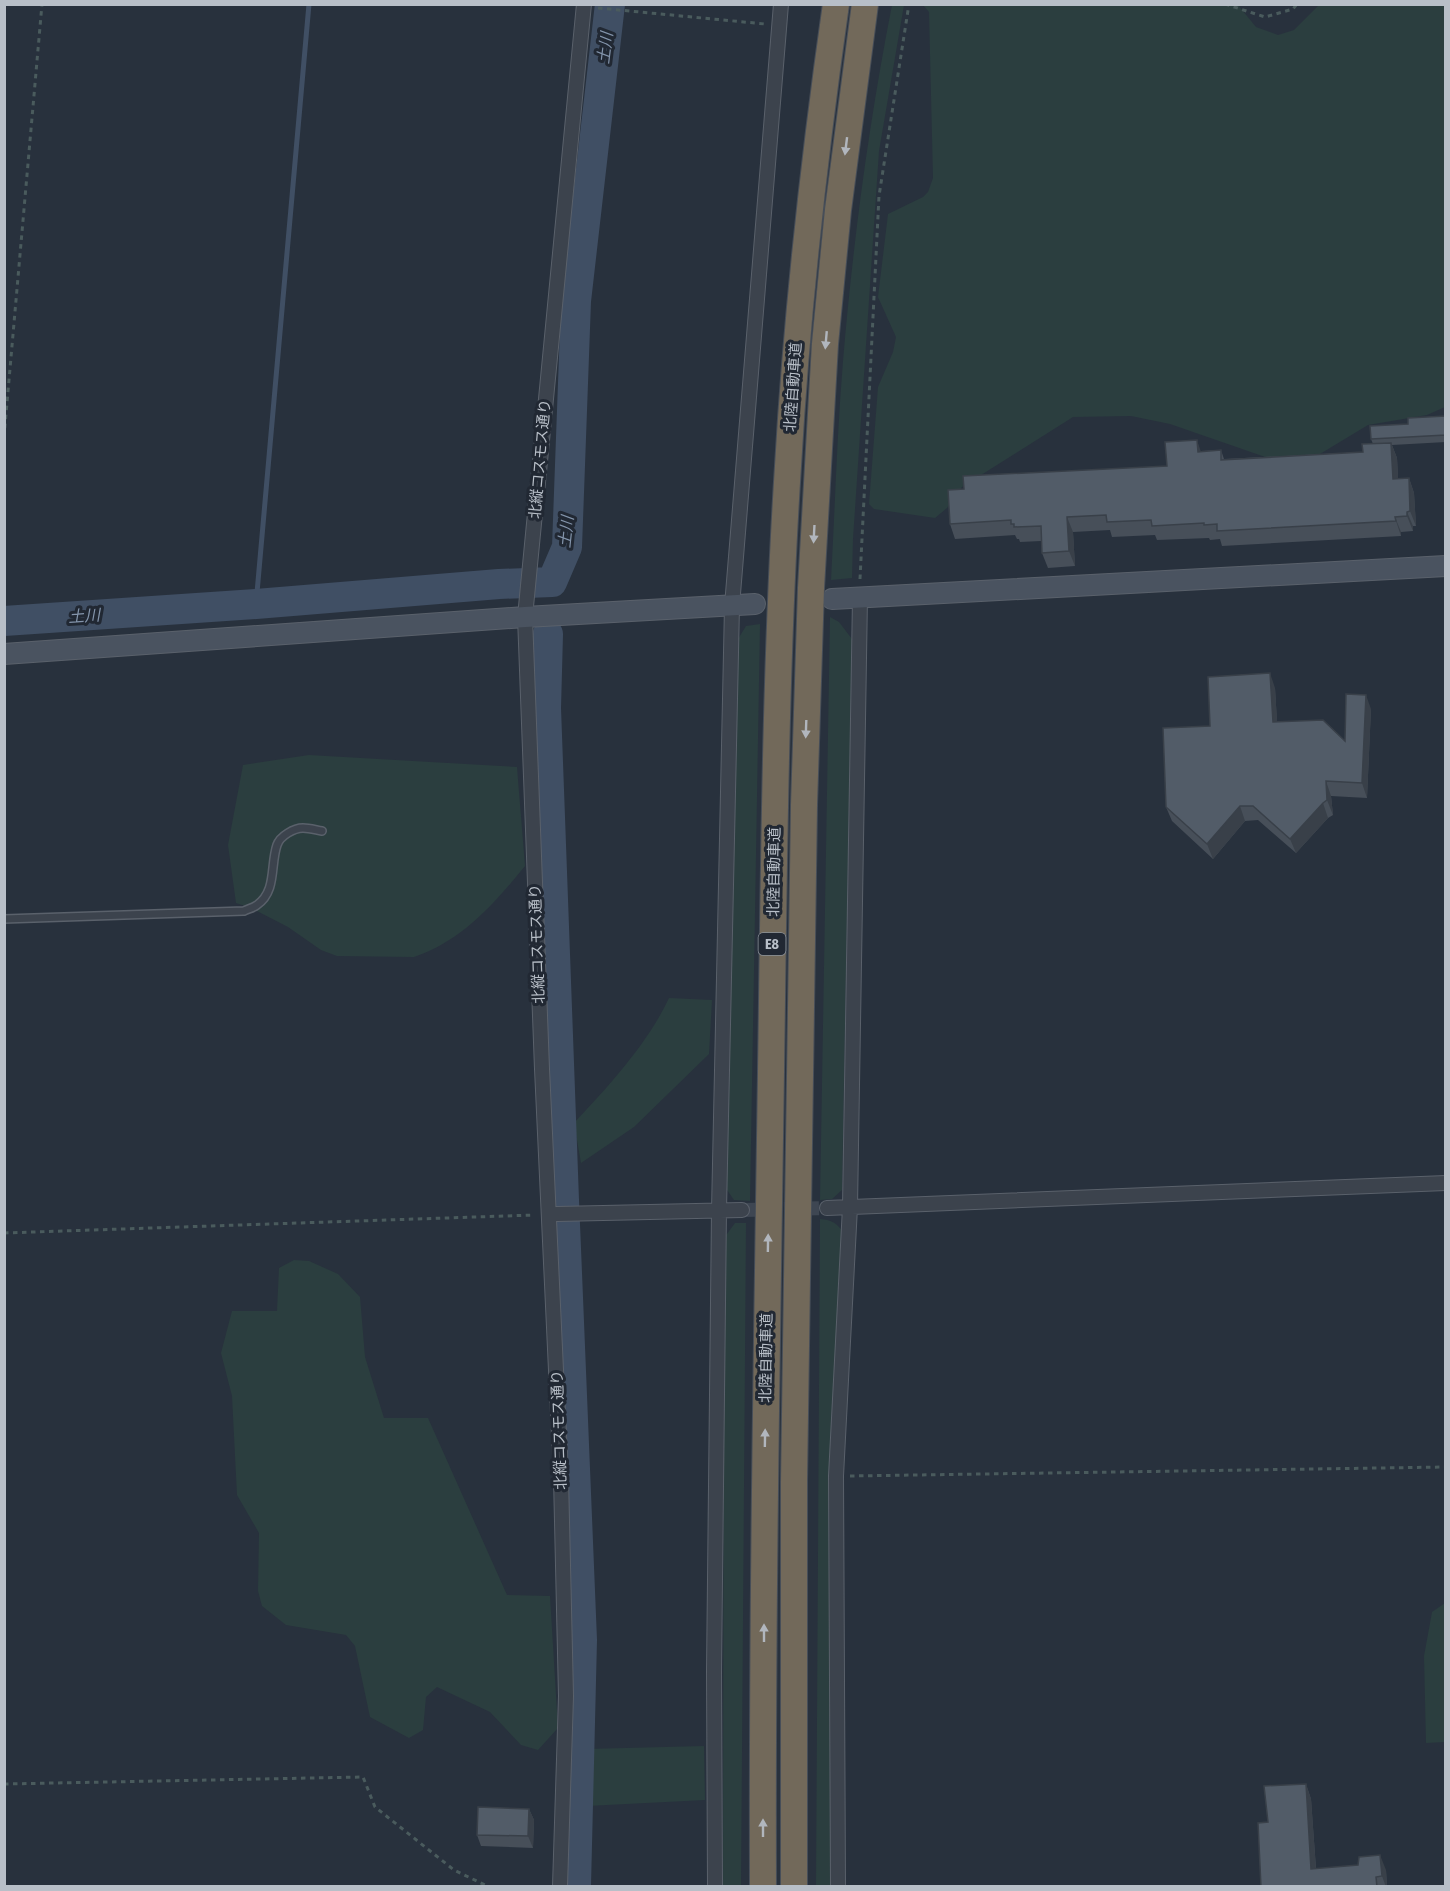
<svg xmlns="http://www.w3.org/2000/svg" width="1450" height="1891" font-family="'Fira Sans Condensed','Noto Sans JP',sans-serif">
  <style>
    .green { fill: #2b3e3f }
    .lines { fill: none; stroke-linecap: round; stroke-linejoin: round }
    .stream { stroke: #404f64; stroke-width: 5 }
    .river { stroke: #404f64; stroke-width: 30 }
    .street-tunnel { stroke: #3e4652; stroke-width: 14; stroke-dasharray: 14 7; stroke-linecap: butt }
    .lane-casing { stroke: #5a616b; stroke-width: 10 }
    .street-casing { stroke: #5a616b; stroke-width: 16 }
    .secondary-casing { stroke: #5a616b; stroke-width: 22 }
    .highway-casing { stroke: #474e58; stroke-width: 28 }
    .path { stroke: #4a5b5d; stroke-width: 3; stroke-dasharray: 4.5 4.5; stroke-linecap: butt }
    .lane { stroke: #3c434d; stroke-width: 7 }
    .street { stroke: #3c434d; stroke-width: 14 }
    .secondary { stroke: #4a5360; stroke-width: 20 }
    .highway { stroke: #72695a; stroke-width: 26 }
    .wall { fill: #474f59 }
    .shaded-wall { fill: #394049 }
    .building { fill: #525c68; stroke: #394049; stroke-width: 1.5 }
    .oneway { fill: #b1b6bd }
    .labels { text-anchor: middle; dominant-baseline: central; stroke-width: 6; stroke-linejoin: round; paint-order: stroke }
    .shield { fill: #212833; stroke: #8b929b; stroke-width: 1.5 }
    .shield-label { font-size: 14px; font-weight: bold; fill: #b8bfc8 }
    .street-label { font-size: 15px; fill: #b8bfc8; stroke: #212833 }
    .water-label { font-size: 16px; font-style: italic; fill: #8495ac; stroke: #212833 }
  </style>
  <rect width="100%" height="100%" fill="#28313d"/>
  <path class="green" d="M892,5H904L879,151L853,539L852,578L831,580C835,507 837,434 843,361C853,242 869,122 892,5Z
    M923,5H1238L1256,27L1278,35L1294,30L1319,5H1445V407L1427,415L1368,425L1320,454L1271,459L1170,424L1131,416L1073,417L962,487L947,508L935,518L874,509L869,504L878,387L893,352L896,337L878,297L888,214L923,197L928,192L933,178L929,12Z
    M830,617L839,622L852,639L842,1190L832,1199L820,1200Z
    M760,624L750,1201L734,1200L725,1187L735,644L746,626Z
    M309,755L517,767L525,866C494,904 462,941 414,957L337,956L321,950L288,927L251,908L236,903L228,845L243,765Z
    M669,998L712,1000L709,1054L634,1127L581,1163L574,1123C608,1087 648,1043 669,998Z
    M820,1219C831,1220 836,1222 843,1232L840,1886H816Z
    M735,1223H746L741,1886H723L724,1238Z
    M294,1260L309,1261L338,1274L360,1297L365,1357L384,1418H428L507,1595L550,1596L558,1728L538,1750L521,1745L490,1712L437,1687L426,1697L423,1730L409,1738L370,1717L355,1646L346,1635L286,1625L262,1606L258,1591L259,1533L237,1495L232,1396L221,1353L232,1311H277L279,1268Z
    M1445,1603V1742L1426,1743L1424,1656L1432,1612Z
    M704,1746L705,1800L587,1806L586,1749Z"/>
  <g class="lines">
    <path class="stream" d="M256,604L309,4"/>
    <path class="river" d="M4,621L256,604L499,584L552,582L567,547L576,301L610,4
      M548,634L546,708L564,1200L582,1640L576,1886"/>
    <path class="street-tunnel" d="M742,1210L827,1208"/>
    <defs>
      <path id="lane" d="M4,919L244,911C248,909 253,908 257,905C277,891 270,865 277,845C280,836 294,828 303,828C309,828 316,830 322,831"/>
      <path id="street" d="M827,1208L1446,1183
        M557,1214L742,1210
        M560,1886L566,1696L561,1478L542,1069L525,617L584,4
        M715,1886L714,1672L719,1210L732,606L781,4
        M838,1886L836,1476L850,1207L860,597"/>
      <path id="secondary" d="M832,599L1446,566
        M4,654L525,617L755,604"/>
      <path id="highway" d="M763,1886C762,1615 767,1343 771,1072C774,870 775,668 788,466C797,311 814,158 836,4
        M794,1886V1482L804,805L811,588L825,344L838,210L865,4"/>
    </defs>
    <use href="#lane" class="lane-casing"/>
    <use href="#street" class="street-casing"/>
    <use href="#secondary" class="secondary-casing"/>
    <use href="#highway" class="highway-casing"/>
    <path class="path" d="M1225,4L1265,17L1293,9L1297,4
      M598,8L765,24
      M4,437L42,4
      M860,579L879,196L909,4
      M4,1233L534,1215
      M850,1476L1446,1467
      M4,1784L363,1777L375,1807L454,1870L487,1886"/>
    <use href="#lane" class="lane"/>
    <use href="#street" class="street"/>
    <use href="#secondary" class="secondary"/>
    <use href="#highway" class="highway"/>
  </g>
  <path class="wall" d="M1446,416V442L1392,445L1397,458L1398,478H1409L1414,493L1416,526H1413V531L1401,532V536L1222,546L1220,539L1210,540L1209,538L1157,540L1155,535L1112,537L1110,530L1073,532L1075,566L1048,568L1042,553L1041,541L1020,542L1019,539H1017L1015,535L955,539L950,524L1167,466L1201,451L1221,450L1224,459L1363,452L1373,444L1371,439L1408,424Z
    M1275,688L1277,722L1345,741L1371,709L1367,798L1331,796L1333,815L1328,818L1296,853L1258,820L1245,821L1213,859L1172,821L1166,807L1210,726Z
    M1306,1784L1311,1799L1316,1868L1386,1870L1387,1887H1261Z
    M529,1809L534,1820L533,1848L481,1846L477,1835Z"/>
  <path class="shaded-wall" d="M1197,440L1202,455L1198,452Z
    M1391,443L1397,458L1399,494L1393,479Z
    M1409,478L1414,493L1416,526L1410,511Z
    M1407,512L1413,526V531L1407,516Z
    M1067,517L1073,532L1075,566L1069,551Z
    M1395,517L1401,532V536L1396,521Z
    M1270,673L1275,688L1278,737L1273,722Z
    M1366,695L1371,709L1367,798L1362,783Z
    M1326,781L1331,796L1333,815L1327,800Z
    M1323,803L1328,818L1296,853L1290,839Z
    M1240,806L1245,821L1213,859L1207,844Z
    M1306,1784L1311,1799L1317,1884L1311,1869Z
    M529,1809L534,1820L533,1848L528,1836Z
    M1380,1855L1386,1870L1387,1887H1386L1382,1876Z"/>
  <path class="building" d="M1446,416V435L1371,439L1370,426L1408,424V418Z
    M1197,440L1198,452L1221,450V460L1363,452L1362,444L1391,443L1393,479L1409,478L1410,511L1407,512V516L1395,517L1396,521L1217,531V524L1204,525V523L1152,526L1151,520L1107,522L1106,515L1067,517L1069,551L1042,553L1041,526L1014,527V524H1011V520L950,524L948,490L964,489L963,476L1167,466L1165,442Z
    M1270,673L1273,722L1323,720L1345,741L1346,694L1366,695L1362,783L1326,781L1327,800L1323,803L1290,839L1253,806H1240L1207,844L1166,807L1163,728L1210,726L1208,677Z
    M1306,1784L1311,1869L1358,1865L1359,1857L1380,1855L1382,1876L1376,1877L1377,1887H1261L1258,1823L1268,1822L1264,1786Z
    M478,1807L529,1809L528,1836L477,1835Z"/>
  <defs><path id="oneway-solid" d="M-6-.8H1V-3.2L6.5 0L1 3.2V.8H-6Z" transform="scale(1.5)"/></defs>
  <g class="oneway">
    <use href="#oneway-solid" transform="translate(846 146) rotate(97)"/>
    <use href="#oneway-solid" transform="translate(826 340) rotate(95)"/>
    <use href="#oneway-solid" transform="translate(814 534) rotate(93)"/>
    <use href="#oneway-solid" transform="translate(806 729) rotate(92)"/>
    <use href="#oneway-solid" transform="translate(768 1243) rotate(-89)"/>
    <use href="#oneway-solid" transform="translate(765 1438) rotate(-89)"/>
    <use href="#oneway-solid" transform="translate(764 1633) rotate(-90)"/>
    <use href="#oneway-solid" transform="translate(763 1828) rotate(-90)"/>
  </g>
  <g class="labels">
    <rect class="shield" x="758.5" y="933" width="27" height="22" rx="4.5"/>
    <g class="shield-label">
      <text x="772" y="944">E8</text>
    </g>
    <g class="street-label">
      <text transform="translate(793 387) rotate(-86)">北陸自動車道</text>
      <text transform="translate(540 459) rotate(-85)">北縦コスモス通り</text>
      <text transform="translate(774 872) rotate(-89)">北陸自動車道</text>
      <text transform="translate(537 944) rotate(-92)">北縦コスモス通り</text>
      <text transform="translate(766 1358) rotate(-89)">北陸自動車道</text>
      <text transform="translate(559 1430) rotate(-92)">北縦コスモス通り</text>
    </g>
    <g class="water-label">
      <text transform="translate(605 48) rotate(-83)">土川</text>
      <text transform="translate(566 532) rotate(-84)">土川</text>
      <text transform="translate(84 616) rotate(-4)">土川</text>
    </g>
  </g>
  <rect width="1450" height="1891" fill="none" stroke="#b8bfc8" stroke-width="12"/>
</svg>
